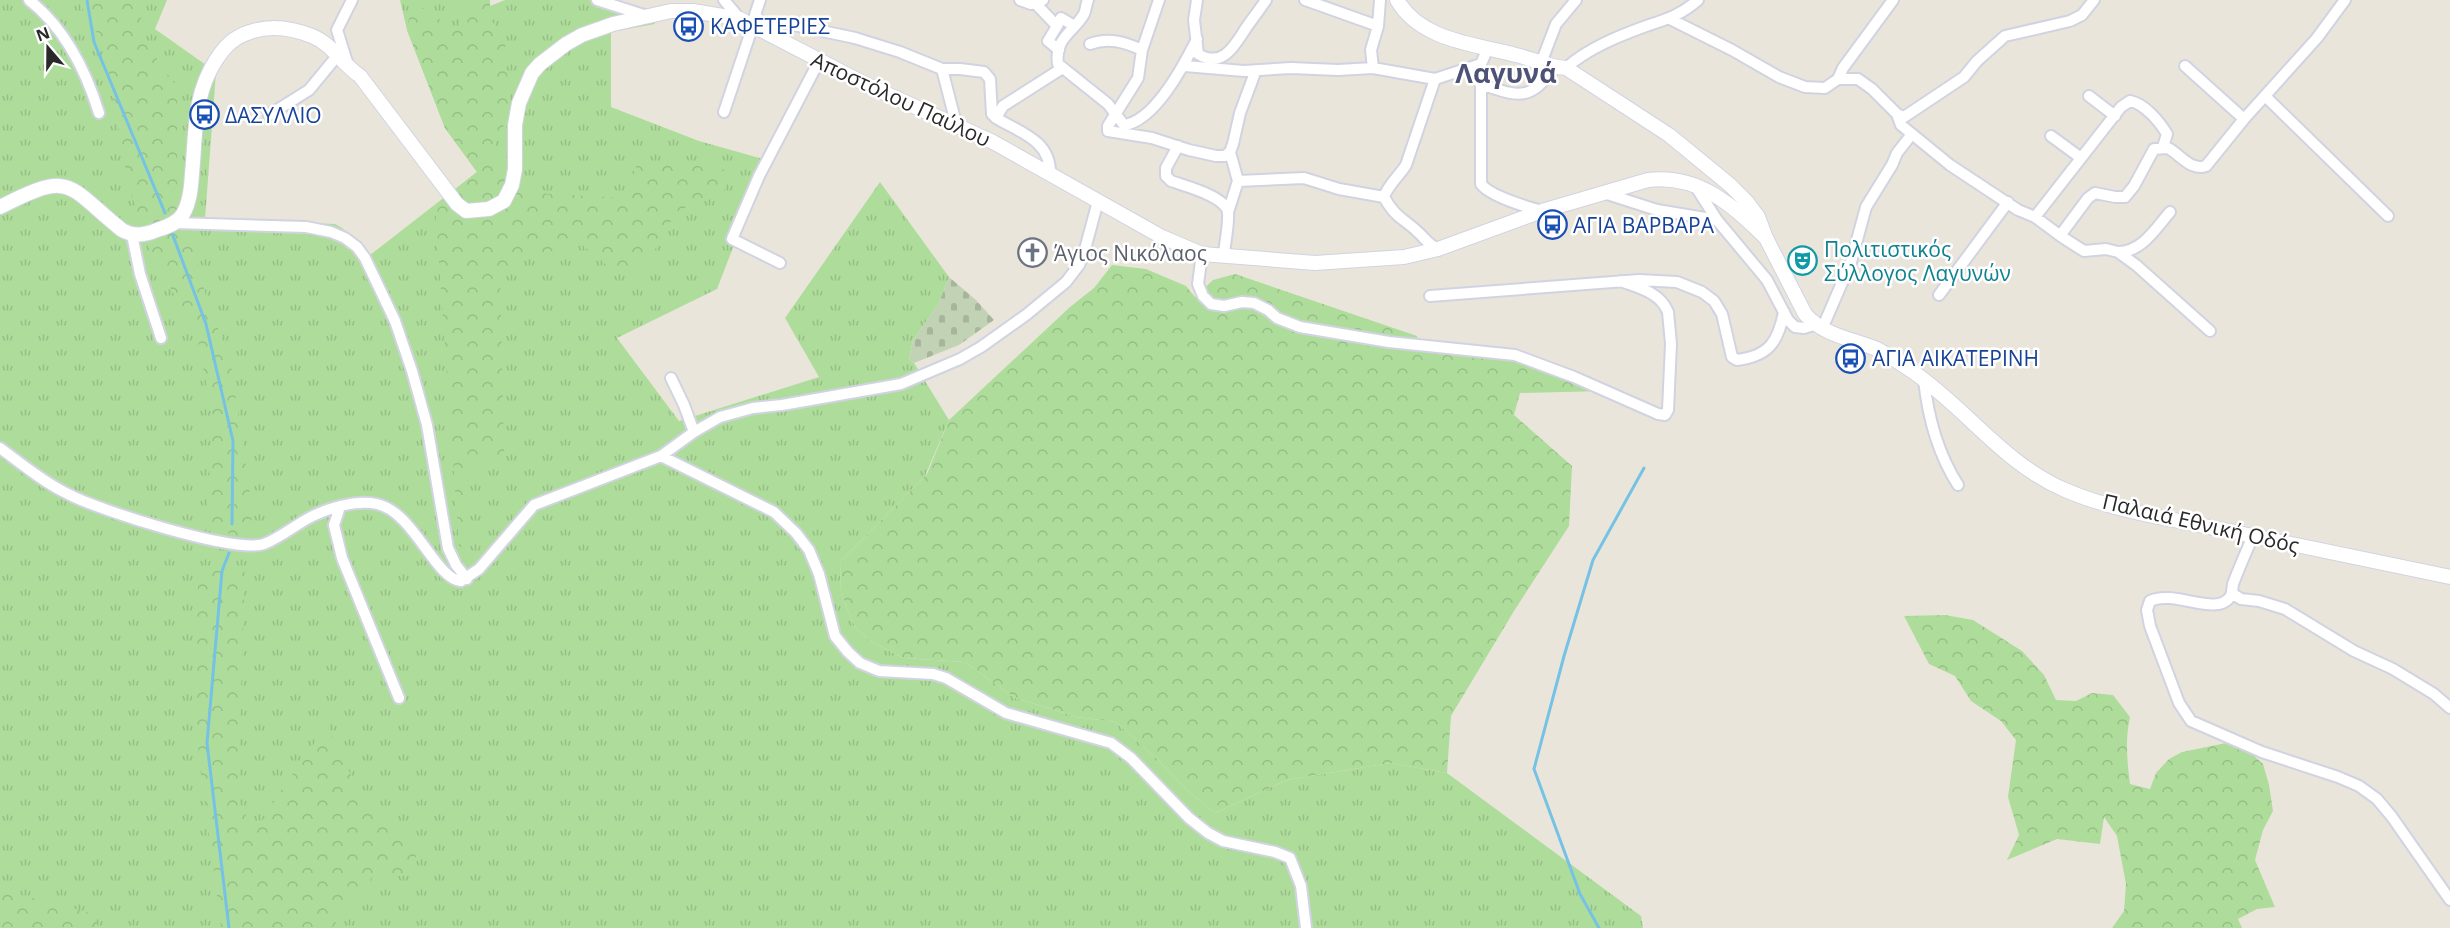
<svg xmlns="http://www.w3.org/2000/svg" width="2450" height="928" font-family="'Open Sans',sans-serif">
  <style>
    .grass { fill: url(#grass-tufts) }
    .forest { fill: url(#forest-crowns) }
    .cemetery { fill: url(#cemetery-stones) }
    .lines { fill: none; stroke-linecap: round; stroke-linejoin: round }
    .stream { stroke: #75c2e5; stroke-width: 3 }
    .minor-casing { stroke: #d1d3e1; stroke-width: 14 }
    .tertiary-casing { stroke: #d1d3e1; stroke-width: 16 }
    .minor { stroke: #fff; stroke-width: 10 }
    .tertiary { stroke: #fff; stroke-width: 14 }
    .labels { text-anchor: middle; dominant-baseline: central; stroke-width: 5; stroke-linejoin: round; paint-order: stroke }
    .transit-label { font-size: 21px; fill: #164399; stroke: #fff; text-anchor: start }
    .street-label { font-size: 21px; fill: #292929; stroke: #fff }
    .culture-label { font-size: 21px; fill: #0d838f; stroke: #fff; text-anchor: start }
    .worship-label { font-size: 21px; fill: #5b616d; stroke: #fff; text-anchor: start }
    .district-label { font-size: 27px; font-weight: bold; fill: #4d5276; stroke: #fff }
  </style>
  <defs>
    <pattern id="grass-tufts" width="24" height="20" patternUnits="userSpaceOnUse" patternTransform="scale(1.5)"><rect width="24" height="20" fill="#aedd9b"/><path d="M3 7l-1-3M5 7V3M7 7l1-3M15 17l-1-3M17 17v-4M19 17l1-3" fill="none" stroke="#96be86"/></pattern>
    <pattern id="forest-crowns" width="20" height="18" patternUnits="userSpaceOnUse" patternTransform="scale(1.5)"><rect width="20" height="18" fill="#aedd9b"/><path d="M2 6a3 3 0 1 1 6 0M12 15a3 3 0 1 1 6 0" fill="none" stroke="#96be86"/></pattern>
    <pattern id="cemetery-stones" width="16" height="16" patternUnits="userSpaceOnUse" patternTransform="scale(1.5)"><rect width="16" height="16" fill="#c1d3b4"/><path d="M2 7V4a2 2 0 0 1 4 0v3zM10 15v-3a2 2 0 0 1 4 0v3z" fill="#a6b59b"/></pattern>
  </defs>
  <rect width="100%" height="100%" fill="#eae5db"/>
  <path class="grass" d="M0,0H167L155,29L216,72L205,219L335,224C350,232 360,242 370,255L477,172L445,128L407,30L400,0H488L490,6L505,0H615L648,9L655,24L611,32V107L699,141L767,160L717,289L617,338L679,421L819,377L785,318L880,182L949,277L938,305L913,340L909,359L914,363L949,420L925,476L840,562L841,593L855,627L869,640L903,658L965,662L1015,698L1077,717L1116,722L1158,760L1189,792L1215,813L1287,780L1390,763L1447,773L1641,916L1643,928H0Z"/>
  <path class="forest" d="M77,0H145L138,32L177,87V187L204,289L231,365L253,513L247,538L207,528L212,413L197,336L149,249L128,184L104,44Z
    M473,0H490V18L505,40L510,111L492,151L515,192L626,198L637,164L661,161L727,170L726,189L676,212L647,264L618,274L581,244L540,254L500,271L504,453L469,465L460,560L435,205L477,172L445,128L407,30L412,1L456,30Z
    M1112,265L1146,269L1186,286L1195,297L1213,280L1235,274L1417,336L1419,350L1516,360L1604,391L1520,393L1514,415L1572,466L1569,526L1514,611L1451,716L1447,773L1390,763L1287,780L1215,813L1189,792L1158,760L1116,722L1077,717L1015,698L965,662L903,658L869,640L855,627L841,593L840,562L927,474L949,420L1070,307L1094,288Z
    M199,566H245L238,798L254,834L282,789L327,725L365,804L416,846V876L374,875L332,928H221L192,700Z
    M1945,615L1973,620L2022,651L2044,675L2056,700L2076,701L2092,693L2113,695L2130,717C2125,740 2127,760 2130,784L2150,789L2156,773L2169,759L2182,752L2231,742L2252,754L2263,764L2269,785L2273,811L2263,830L2255,860L2275,907L2257,909L2238,919L2242,928H2112L2124,911L2126,884L2117,836L2104,817L2100,844L2057,839L2007,860L2019,835L2008,797L2016,740L2001,721L1971,701L1955,676L1929,664L1904,616Z
    M0,890L95,914L98,928H0Z"/>
  <path class="cemetery" d="M949,277L976,300L994,320L959,345L914,363L909,359L913,340L938,305Z"/>
  <g class="lines">
    <path class="stream" d="M87,0L94,42L165,213
      M172,233L206,324L233,441L232,524
      M229,553L222,571L207,743L229,928
      M1599,928L1580,894L1534,769L1564,656L1593,560L1644,468"/>
    <defs>
      <path id="minor" d="M29,0C65,28 86,71 99,113
        M597,0L647,16
        M724,0L740,19
        M760,0L755,15L766,27
        M1020,0L1031,4L1043,0
        M1088,0C1086,4 1086,10 1084,14C1074,32 1054,38 1058,64L1108,104L1124,125C1155,121 1184,65 1197,39
        M1159,0L1142,50L1138,78L1108,126V131L1152,138L1189,150L1216,156H1225L1230,152L1233,144L1240,113L1256,70
        M1197,0L1194,20L1198,54C1223,69 1235,45 1246,28C1253,18 1260,9 1266,0
        M1305,0L1378,26
        M1380,0L1378,26L1371,50L1373,68L1435,79L1406,165C1399,176 1388,185 1384,197
        M1036,4L1057,26L1048,41L1059,50
        M1670,19L1732,50L1779,77L1805,87L1825,88L1838,79H1858L1872,89L1897,114L1901,125L1950,165L2018,210L2035,217L2062,237V233L2088,198L2095,193L2115,197H2125L2134,186L2154,149L2168,148C2181,155 2190,171 2206,166L2244,119L2317,38L2345,0
        M1057,26L1061,18L1073,25
        M1090,44C1108,37 1125,42 1142,50
        M1541,63L1556,24L1576,0
        M1481,64V184C1490,196 1527,207 1542,211
        M348,65L337,30L352,0
        M1185,66L1244,71L1291,68L1338,70L1373,68
        M2185,66L2244,119
        M1566,68C1588,48 1621,35 1649,25C1668,19 1682,14 1698,0
        M942,69H960L984,72L990,79L992,114L996,118C1019,132 1051,140 1050,174
        M1435,79L1481,64L1487,50
        M1838,79L1843,68L1893,0
        M1480,84C1519,96 1527,103 1555,68
        M2089,96L2115,116
        M2265,96L2388,216
        M724,112L753,25L789,24L855,38L900,52L942,69L957,127
        M1897,114L1904,117L1964,77L1977,61L2005,36L2070,21L2082,15L2094,0
        M269,115L309,90L337,56
        M996,118L1003,106L1061,69
        M2051,136L2081,158
        M1178,146L1166,168V176L1171,181C1185,186 1225,196 1228,212C1229,225 1225,241 1224,255
        M1238,181L1304,178L1339,189L1384,197C1396,219 1404,218 1420,234C1426,240 1429,245 1438,249
        M1694,184L1717,220L1767,280L1788,320L1795,327L1804,328L1814,325
        M1604,193L1657,210L1717,220
        M1228,212L1238,181L1230,152
        M2035,217L2121,107L2130,101C2145,104 2159,121 2167,134L2163,147
        M175,223L306,227L331,232L345,238L357,247L365,258L395,321L412,371L427,425L448,548L456,565L467,579
        M132,235L140,274L161,338
        M2062,237L2084,251L2106,249L2118,252L2136,265L2210,331
        M2118,252C2142,252 2155,229 2170,212
        M1202,254L1198,284L1203,296L1211,304L1224,306L1242,302L1254,303L1268,310L1277,318L1300,327L1389,342L1515,355L1574,377L1658,414L1665,415L1668,410L1671,344L1668,312C1660,292 1639,288 1621,281
        M780,263L732,239L759,176L819,61
        M1939,295L2008,202
        M1430,296L1639,280L1677,282L1702,292L1714,301L1722,314L1732,357L1737,360C1769,356 1778,342 1784,312
        M1822,329L1851,262L1866,207L1892,165L1897,153L1912,134
        M671,378L684,405L694,432
        M1924,380C1928,417 1938,454 1958,485
        M0,448C22,464 43,482 68,494C98,510 235,554 264,544C279,538 293,527 307,519C325,509 356,499 377,504C414,512 435,579 461,581L479,569L534,505L661,456L694,432L720,417L753,408L782,405L901,384L960,359L981,347L1026,315L1066,282L1079,265L1084,253L1098,201
        M661,456L774,512L796,533L809,550L819,574L835,636L848,652L860,663L879,671L933,674L946,678L1006,713L1111,743L1131,758L1189,818L1208,833L1223,841L1275,852L1290,858L1301,886L1306,928
        M340,507L334,525L342,558L399,698
        M2253,536C2246,552 2239,568 2233,584C2232,589 2233,593 2230,597C2217,617 2173,589 2150,601L2147,610L2150,626L2179,703L2191,721L2262,752L2338,777L2359,786L2377,799L2392,817L2450,900
        M2233,594L2241,599L2259,601L2285,609L2354,651L2393,669L2434,694L2450,708"/>
      <path id="tertiary" d="M1397,0C1421,41 1475,44 1516,55C1533,59 1548,67 1566,68L1669,135L1730,185L1747,202L1758,217L1766,238L1805,314C1824,336 1852,339 1877,349C1889,355 1901,364 1912,371C1966,408 2004,464 2065,490C2114,511 2167,518 2219,529C2296,545 2373,561 2450,577
        M0,207C73,170 65,184 122,230C134,237 145,235 157,230C167,227 178,223 183,214C190,202 191,187 192,174C196,134 193,95 216,60C225,46 234,37 250,32C270,25 292,28 312,36C332,44 342,64 360,76L457,204L466,211L489,209L504,201L512,185L515,169V125L519,103L532,73L540,64L566,44L582,35L613,24L671,11H693L740,19L867,85L993,142L1162,237L1202,254L1315,263L1404,257L1438,249L1542,211L1648,180C1699,174 1732,205 1766,238"/>
    </defs>
    <use href="#minor" class="minor-casing"/>
    <use href="#tertiary" class="tertiary-casing"/>
    <use href="#minor" class="minor"/>
    <use href="#tertiary" class="tertiary"/>
  </g>
  <defs>
    <symbol id="bus-ring" viewBox="-11 -11 22 22"><circle r="9.5" fill="#fff" stroke="#1a4fb4" stroke-width="1.5"/><path d="M-5-6H5V4H4V6H2V4H-2V6H-4V4H-5ZM-3.5-4V0h7V-4ZM-3.5 1.2v1.5H-2V1.2ZM2 1.2v1.5H3.5V1.2Z" fill="#1a4fb4"/></symbol>
    <symbol id="church-ring" viewBox="-11 -11 22 22"><circle r="9.5" fill="#fff" stroke="#6b7280" stroke-width="1.5"/><path d="M-1.2-6h2.4v3.5h3.3v2.4h-3.3V6h-2.4V-.1h-3.3v-2.4h3.3Z" fill="#6b7280"/></symbol>
    <symbol id="theatre-ring" viewBox="-11 -11 22 22"><circle r="9.5" fill="#fff" stroke="#0f9aa8" stroke-width="1.5"/><path d="M-5-5.5Q0-4 5-5.5V0Q5 5 0 6Q-5 5-5 0ZM-3.3-2.5H-1v1.5H-3.3ZM1-2.5H3.3v1.5H1ZM-2.8 1Q0 5.5 2.8 1Z" fill="#0f9aa8"/></symbol>
  </defs>
  <g fill-rule="evenodd">
    <use href="#bus-ring" x="672" y="10" width="33" height="33"/>
    <use href="#bus-ring" x="188" y="98" width="33" height="33"/>
    <use href="#bus-ring" x="1536" y="208" width="33" height="33"/>
    <use href="#church-ring" x="1016" y="236" width="33" height="33"/>
    <use href="#theatre-ring" x="1786" y="244" width="33" height="33"/>
    <use href="#bus-ring" x="1834" y="342" width="33" height="33"/>
  </g>
  <g class="labels">
    <g class="transit-label">
      <text x="710" y="26">ΚΑΦΕΤΕΡΙΕΣ</text>
      <text x="225" y="115">ΔΑΣΥΛΛΙΟ</text>
      <text x="1573" y="225">ΑΓΙΑ ΒΑΡΒΑΡΑ</text>
      <text x="1872" y="358">ΑΓΙΑ ΑΙΚΑΤΕΡΙΝΗ</text>
    </g>
    <g class="street-label">
      <text transform="translate(901 99) rotate(25)">Αποστόλου Παύλου</text>
      <text transform="translate(2201 523) rotate(13)">Παλαιά Εθνική Οδός</text>
    </g>
    <g class="culture-label">
      <text x="1824" y="249">Πολιτιστικός<tspan x="1824" dy="24">Σύλλογος Λαγυνών</tspan></text>
    </g>
    <g class="worship-label">
      <text x="1054" y="253">Άγιος Νικόλαος</text>
    </g>
    <g class="district-label">
      <text x="1506" y="72">Λαγυνά</text>
    </g>
  </g>
  <g transform="translate(48 48) rotate(340)" stroke="#ffffff" stroke-width="4.5" paint-order="stroke">
  <path d="M0-4.5L10 22L0 15L-10 22Z" fill="#292929"/>
  <text y="-9" font-size="16" font-weight="bold" text-anchor="middle" fill="#292929">N</text>
  </g>
</svg>
